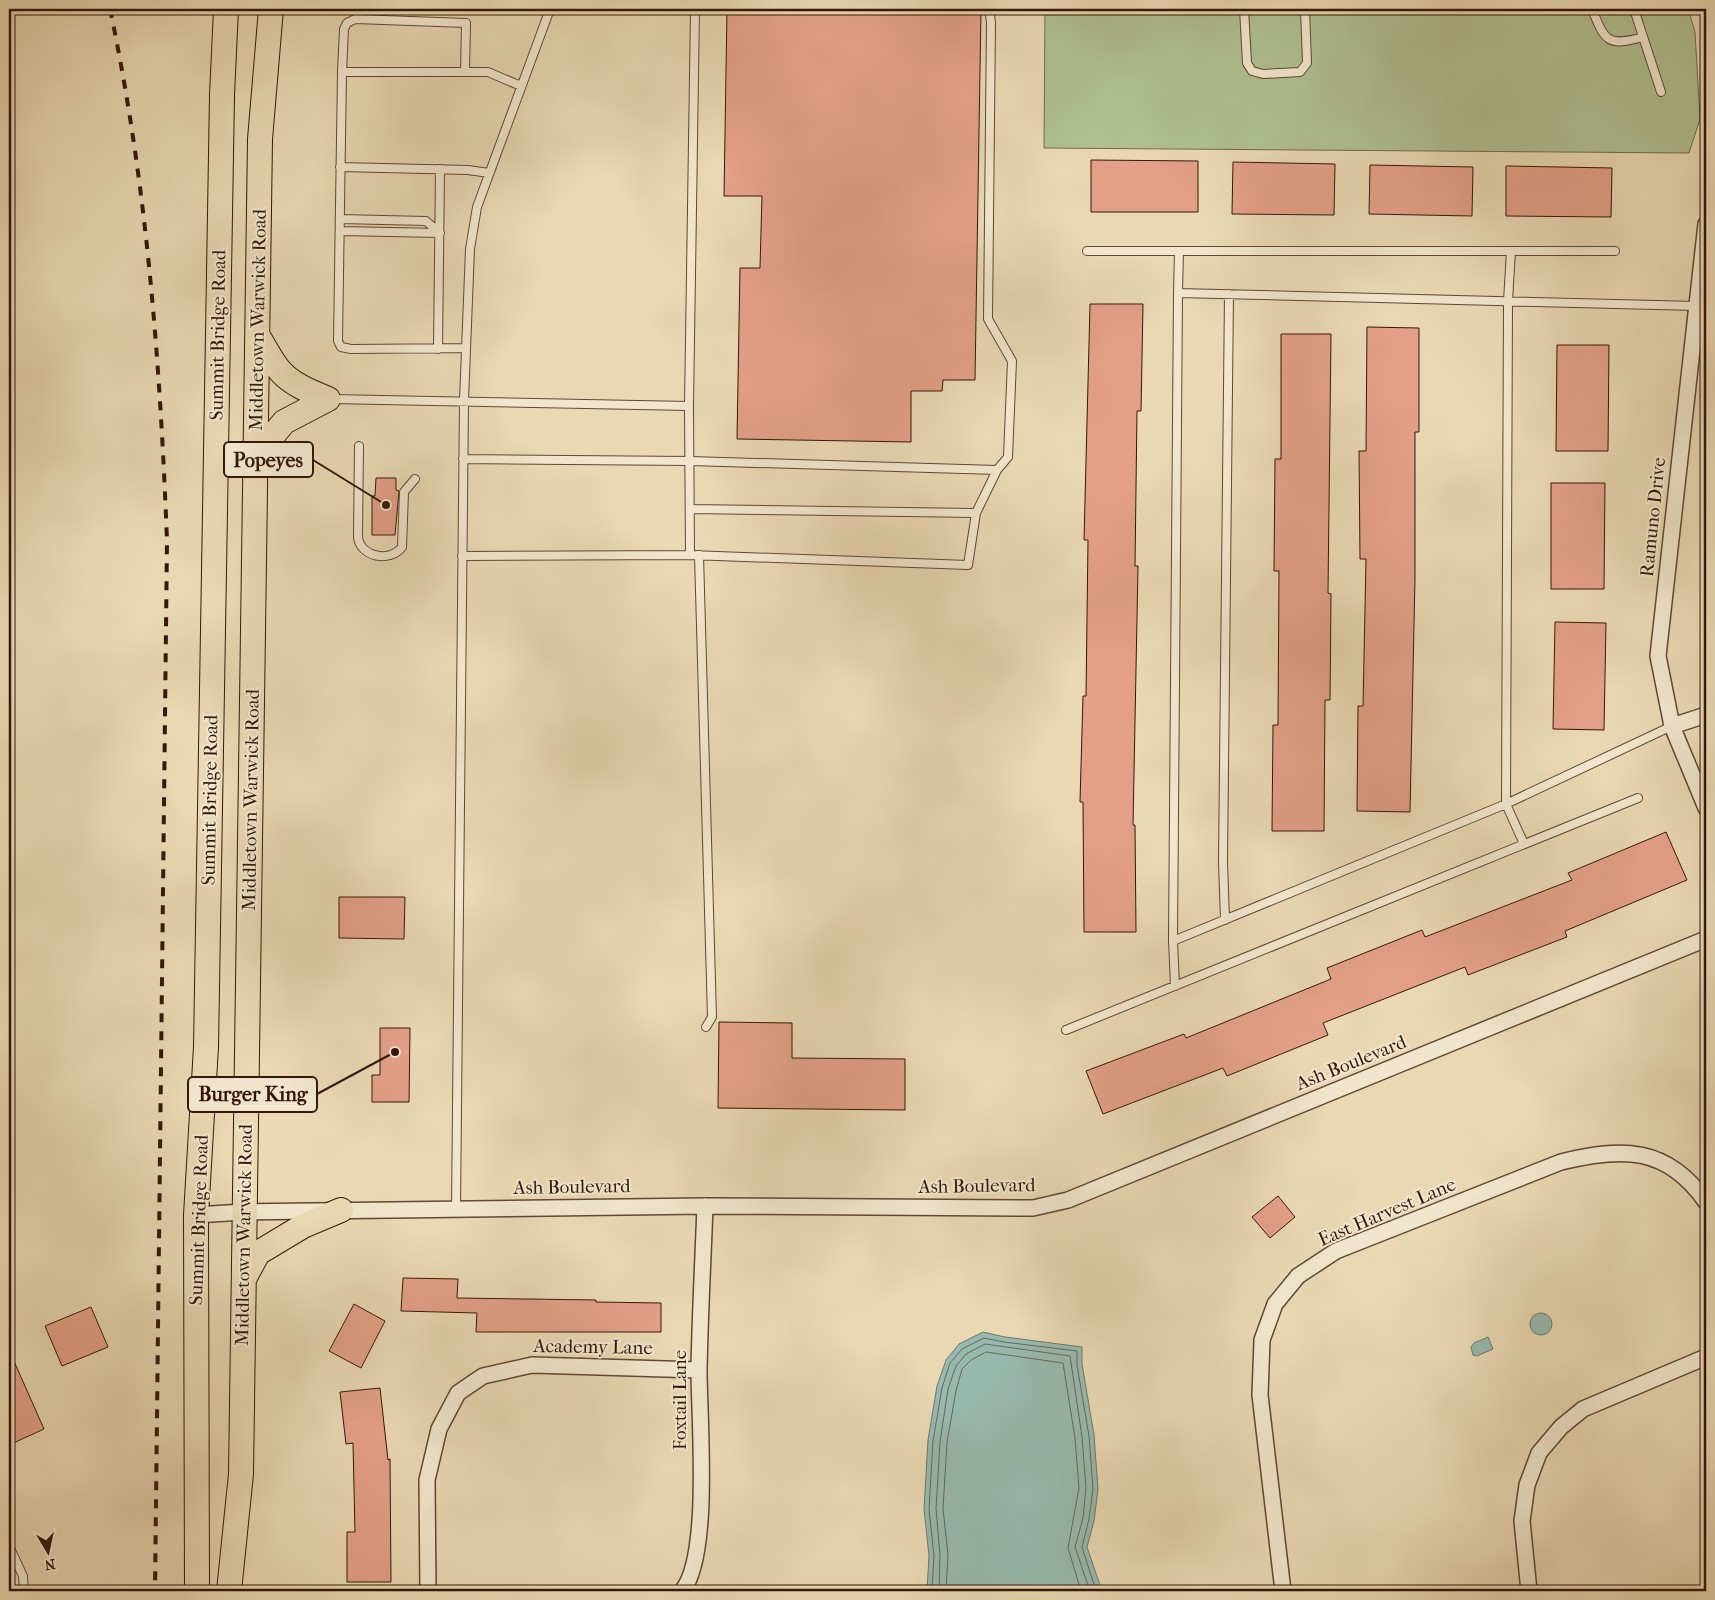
<svg xmlns="http://www.w3.org/2000/svg" width="1715" height="1600" font-family="'IM FELL French Canon',serif">
  <style>
    .green { fill: #b0c091; stroke: #726c4e }
    .water { fill: #97b9ae; stroke: #6f786d }
    .lines { fill: none; stroke-linecap: round; stroke-linejoin: round }
    .shore { stroke: #66685c; stroke-width: 1 }
    .building { fill: #e3a087; stroke: #34170b }
    .lane-casing { stroke: #614735; stroke-width: 10 }
    .street-casing { stroke: #614735; stroke-width: 18 }
    .primary-casing { stroke: #34170b; stroke-width: 26 }
    .lane { stroke: #f1e6cd; stroke-width: 8 }
    .street { stroke: #f1e6cd; stroke-width: 15 }
    .primary { stroke: #e9d8b2; stroke-width: 24 }
    .rail { stroke: #34170b; stroke-width: 4; stroke-dasharray: 9 9; stroke-linecap: butt }
    .labels { text-anchor: middle; dominant-baseline: central; stroke-width: 4; stroke-linejoin: round; paint-order: stroke }
    .street-label { font-size: 19px; fill: #34170b; stroke: #f1e6cd }
    .leader { fill: none; stroke: #34170b; stroke-width: 2 }
    .callout-dot { fill: #34170b; stroke: #f1e6cd; stroke-width: 2 }
    .callout { fill: #f1e6cd; stroke: #34170b; stroke-width: 2 }
    .callout-label { font-size: 20px; text-anchor: middle; font-weight: bold; fill: #34170b }
  </style>
  <rect width="100%" height="100%" fill="#e9d8b2"/>
  <filter id="stains"><feTurbulence type="fractalNoise" baseFrequency=".004" numOctaves="4"/><feColorMatrix values="0 0 0 0 .2 0 0 0 0 .09 0 0 0 0 .02 0 0 0 .5 -.17"/></filter>
  <radialGradient id="worn" r=".72"><stop offset=".6" stop-color="#630" stop-opacity="0"/><stop offset="1" stop-color="#630" stop-opacity=".3"/></radialGradient>
  <path class="green" d="M1045,9H1688L1695,32L1700,119L1689,153L1044,148Z"/>
  <path class="water" d="M1530 1324a11 11 0 1 1 22 0a11 11 0 1 1-22 0Z
    M983,1332L1005,1337L1082,1347V1364L1094,1435L1098,1489L1094,1521L1087,1547L1102,1591H927L929,1556L924,1509L928,1440L937,1386L946,1360L959,1344Z
    M1488,1337L1493,1349L1477,1356L1473,1355L1471,1347L1474,1343Z"/>
  <g class="lines">
    <path class="shore" d="M932,1591L934,1556L929,1509L933,1441L942,1388L950,1363L962,1349L984,1338L1004,1342L1077,1351V1365L1089,1436L1093,1489L1089,1519L1082,1547L1096,1591
      M939,1591L940,1555L936,1509L940,1442L948,1389L956,1366L966,1354L985,1344L1070,1356L1082,1437L1086,1488L1083,1518L1075,1547L1090,1591
      M946,1591L948,1555L943,1509L947,1442L956,1391L962,1369L971,1360L986,1352L1063,1363L1075,1438L1079,1488L1068,1548L1081,1591"/>
  </g>
  <path class="building" d="M727,9H981L975,380H943L942,391H911V442L737,439L740,268H760L762,196H724Z
    M1091,160L1198,161V212H1091Z
    M1233,162L1335,164L1334,215L1232,214Z
    M1370,165L1473,167L1472,216L1369,214Z
    M1506,166L1612,168L1611,217L1506,216Z
    M1090,304H1143L1141,411H1137L1135,566H1138L1133,825H1135L1136,932H1084L1083,802H1080L1083,696H1086L1088,540H1084Z
    M1367,327L1419,328V432H1415V578L1410,812L1357,811L1358,706H1363L1366,559H1360L1359,451H1366Z
    M1281,334H1331L1328,593L1331,594L1330,700H1325L1324,831H1272L1273,725H1278L1279,571H1274L1275,459H1281Z
    M1557,345H1609L1608,451H1556Z
    M376,478H396V490L399,491L395,535H372V496H375Z
    M1551,483H1605L1604,589H1551Z
    M1555,622L1606,623L1604,730L1553,729Z
    M1666,832L1687,880L1565,931L1567,937L1468,975L1465,967L1323,1023L1328,1035L1227,1076L1223,1068L1103,1114L1086,1071L1184,1034L1186,1038L1331,979L1327,968L1422,930L1425,937L1572,880L1568,873Z
    M339,897H405L404,939L339,938Z
    M719,1022L792,1023V1058L905,1059V1110L718,1108Z
    M380,1028H410L409,1102H372V1075H380Z
    M1278,1196L1295,1217L1270,1238L1252,1217Z
    M403,1278L458,1279L457,1298L596,1300V1302L661,1303V1332H476L477,1313L401,1311Z
    M354,1304L385,1321L361,1368L329,1351Z
    M91,1307L108,1347L62,1366L45,1326Z
    M9,1350L44,1429L9,1445Z
    M380,1388L388,1460L390,1459L391,1582H347V1532H355L353,1443L346,1444L340,1392Z"/>
  <g class="lines">
    <defs>
      <path id="lane" d="M1244,9L1247,63L1252,71L1263,74L1300,72L1307,63L1305,9
        M1592,9C1605,41 1607,47 1643,37
        M1634,9L1661,92
        M342,72L338,341L341,347L351,349L466,348
        M465,72L466,23L355,19L347,23L344,29L342,72H488L521,86
        M340,167L468,170L489,173
        M340,219L426,221L440,233
        M340,231L440,233
        M1087,251H1615
        M1179,251L1178,293L1697,306
        M1511,251L1508,301L1506,804L1524,844
        M438,349L440,169
        M330,399L689,406L695,9
        M359,446L358,537C360,557 390,563 402,547L404,492L415,479
        M463,459L690,461L997,470L1008,457L1012,361L988,319L991,22L989,9
        M690,509L976,513
        M690,555L968,565L976,513L997,470
        M699,555L712,1017L706,1027
        M462,556L690,555L689,406
        M1225,920L1223,862L1229,294
        M1173,941L1506,804L1672,726
        M1175,986L1173,941L1178,293
        M1066,1030L1638,798
        M456,1209L464,400L470,249L477,207L550,9
        M9,1546L23,1576L24,1591"/>
      <path id="street" d="M1706,224L1658,656L1672,726L1706,808
        M1672,726L1706,715
        M196,1215L243,1212L705,1206L1033,1208L1068,1200L1706,939
        M428,1591L427,1480L439,1429L458,1393L483,1376L532,1365L699,1370
        M682,1591C711,1557 699,1418 699,1370C700,1315 703,1260 705,1206
        M1283,1591L1260,1395L1262,1340L1275,1304L1298,1276L1336,1251L1561,1162C1622,1147 1667,1146 1706,1202
        M1529,1591L1522,1521L1527,1485L1539,1453L1561,1427L1583,1409L1706,1357"/>
      <path id="primary" d="M258,336C282,378 283,380 328,399
        M256,456L284,422L328,399
        M244,1279L258,1253L303,1226L341,1210
        M197,1591L196,1215L206,1047L222,95L226,9
        M229,1591L241,1474L260,139L271,9"/>
    </defs>
    <use href="#lane" class="lane-casing"/>
    <use href="#street" class="street-casing"/>
    <use href="#primary" class="primary-casing"/>
    <use href="#lane" class="lane"/>
    <use href="#street" class="street"/>
    <use href="#primary" class="primary"/>
    <path class="rail" d="M110,9C147,184 160,362 167,541L155,1591"/>
  </g>
  <g class="labels">
    <g class="street-label">
      <text transform="translate(258 320) rotate(-89)">Middletown Warwick Road</text>
      <text transform="translate(218 335) rotate(-89)">Summit Bridge Road</text>
      <text transform="translate(1653 517) rotate(-84)">Ramuno Drive</text>
      <text transform="translate(210 800) rotate(-89)">Summit Bridge Road</text>
      <text transform="translate(251 800) rotate(-89)">Middletown Warwick Road</text>
      <text transform="translate(1351 1063) rotate(-22)">Ash Boulevard</text>
      <text transform="translate(977 1186) rotate(-1)">Ash Boulevard</text>
      <text transform="translate(572 1187) rotate(-1)">Ash Boulevard</text>
      <text transform="translate(1387 1212) rotate(-23)">East Harvest Lane</text>
      <text transform="translate(199 1220) rotate(-88)">Summit Bridge Road</text>
      <text transform="translate(244 1235) rotate(-89)">Middletown Warwick Road</text>
      <text transform="translate(593 1347) rotate(1)">Academy Lane</text>
      <text transform="translate(680 1400) rotate(-90)">Foxtail Lane</text>
    </g>
  </g>
  <path class="leader" d="M386 505L313 460M395 1052L317 1094"/>
  <g class="callout-dot">
    <circle cx="386" cy="505" r="5"/>
    <circle cx="395" cy="1052" r="5"/>
  </g>
  <g class="callout">
    <rect x="224" y="442" width="89" height="35" rx="5"/>
    <rect x="188" y="1077" width="129" height="35" rx="5"/>
  </g>
  <g class="callout-label">
    <text x="268" y="467">Popeyes</text>
    <text x="253" y="1101">Burger King</text>
  </g>
  <rect width="1715" height="1600" fill="none" stroke="#e9d8b2" stroke-width="30"/>
  <rect x="10" y="10" width="1695" height="1580" fill="none" stroke="#34170b" stroke-width="2.5"/>
  <rect x="15" y="15" width="1685" height="1570" fill="none" stroke="#34170b"/>
  <g transform="translate(48 1552) rotate(171)" stroke="#f1e6cd" stroke-width="4" paint-order="stroke">
  <path d="M0-4L9 19L0 12L-9 19Z" fill="#34170b"/>
  <text y="-8" font-size="14" font-weight="bold" text-anchor="middle" fill="#34170b">N</text>
  </g>
  <rect width="100%" height="100%" filter="url(#stains)"/>
  <rect width="100%" height="100%" fill="url(#worn)"/>
</svg>
